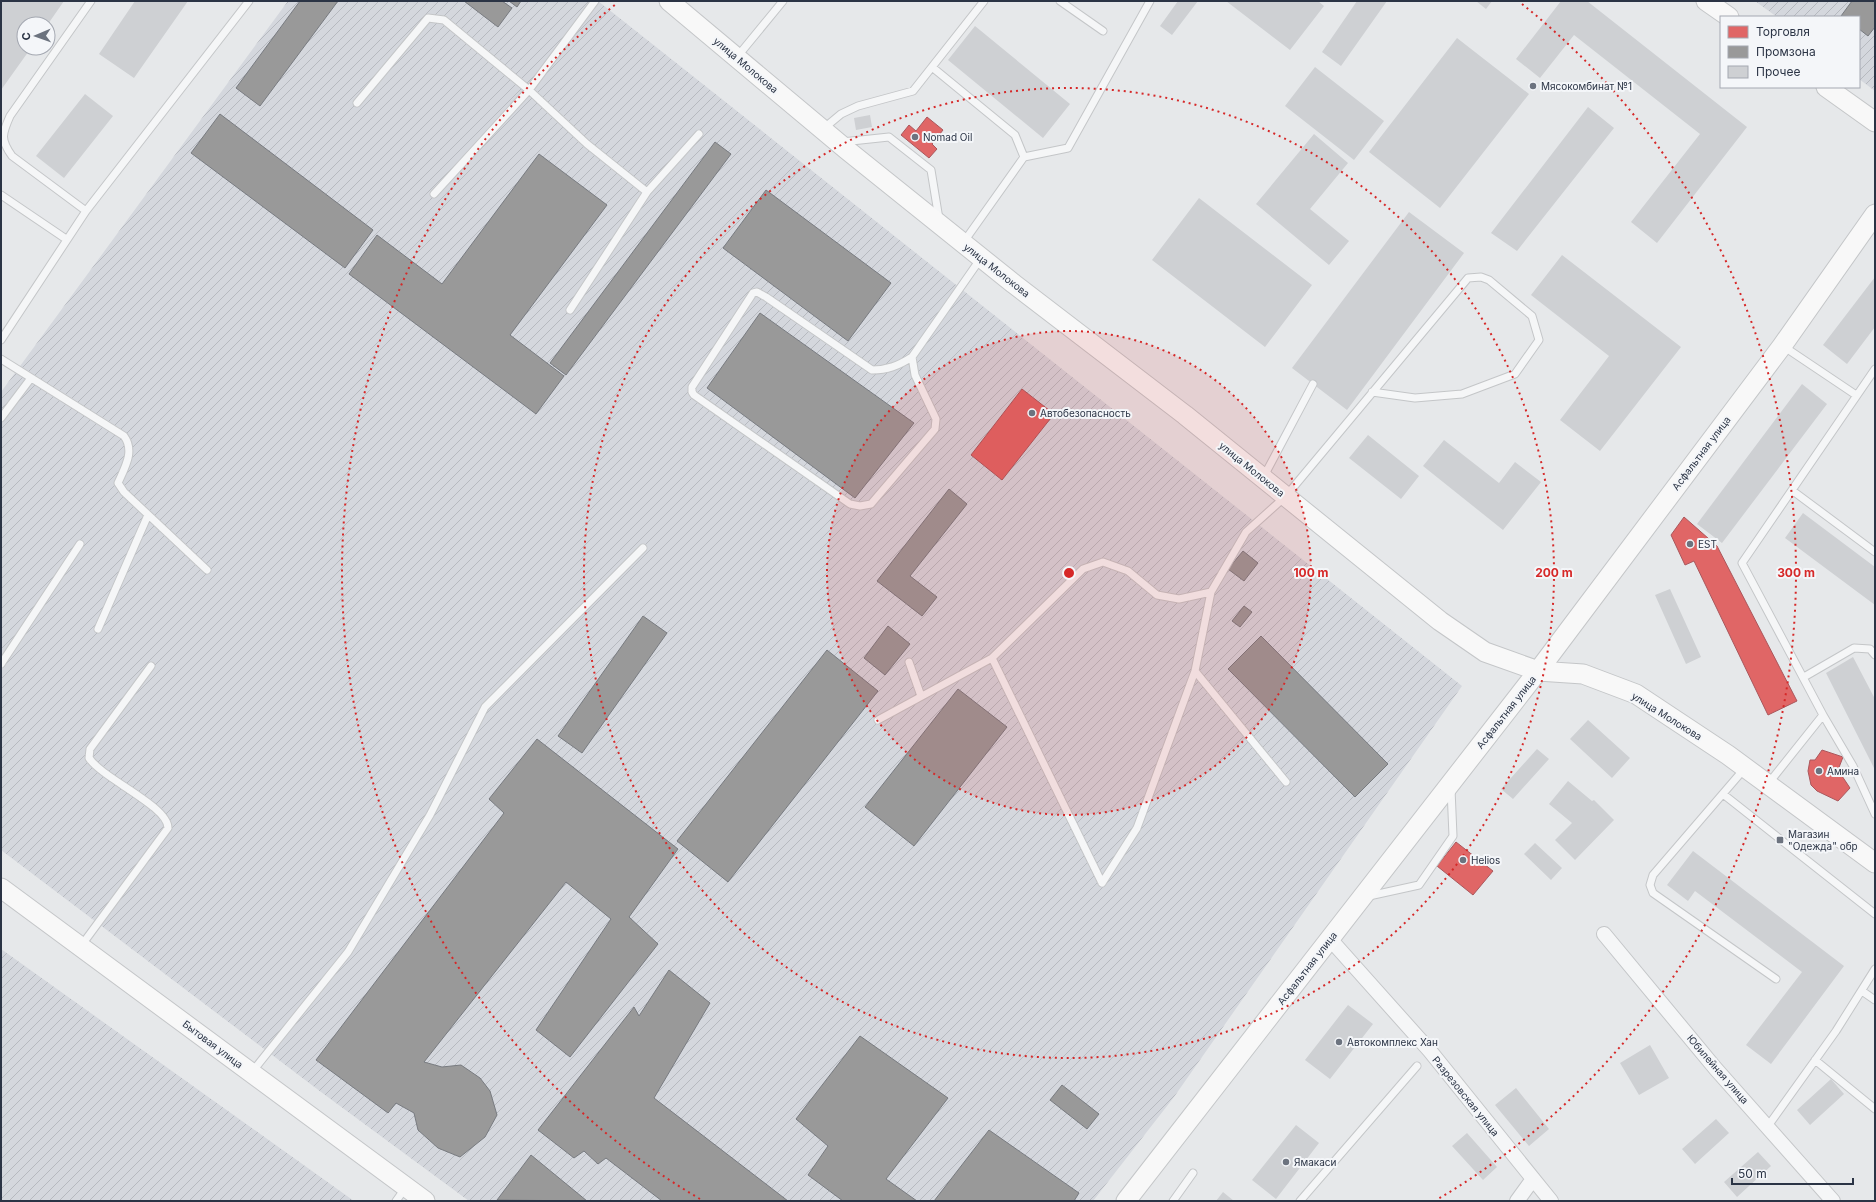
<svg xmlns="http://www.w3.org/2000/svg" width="1876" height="1202" font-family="Inter,sans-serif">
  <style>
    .industrial { fill: url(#industrial-furrows) }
    .shops { fill: #e06666; stroke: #aa575c }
    .industry { fill: #999; stroke: #787b80 }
    .building { fill: #ced0d3 }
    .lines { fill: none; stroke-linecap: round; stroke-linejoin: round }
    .lane-casing { stroke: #c4c6c8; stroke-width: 9 }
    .street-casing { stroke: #c4c6c8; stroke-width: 16 }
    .secondary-casing { stroke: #c4c6c8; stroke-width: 21 }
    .lane { stroke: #f5f6f7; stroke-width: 7 }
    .street { stroke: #f5f6f7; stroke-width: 14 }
    .secondary { stroke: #f8f8f8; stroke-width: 19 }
    .ring { fill: none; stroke: #d62828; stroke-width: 2; stroke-dasharray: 2 4 }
    .poi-dot { fill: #6c737f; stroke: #f4f6f9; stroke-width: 1.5 }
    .labels { text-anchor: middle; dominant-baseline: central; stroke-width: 4; stroke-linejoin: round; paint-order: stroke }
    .street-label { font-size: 10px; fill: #2b3445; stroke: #f4f6f9 }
    .poi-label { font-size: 10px; fill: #2b3445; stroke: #f4f6f9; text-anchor: start }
    .centre { fill: #d62828; stroke: #f4f6f9; stroke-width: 2 }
    .ring-label { font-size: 12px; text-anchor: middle; font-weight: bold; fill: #d62828; stroke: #f4f6f9; stroke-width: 4; stroke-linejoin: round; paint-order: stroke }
  </style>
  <defs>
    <pattern id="industrial-furrows" width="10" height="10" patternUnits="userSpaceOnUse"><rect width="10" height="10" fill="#d4d7dd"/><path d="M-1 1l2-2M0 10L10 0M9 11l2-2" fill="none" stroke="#b6b9bf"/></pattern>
  </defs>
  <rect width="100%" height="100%" fill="#e6e8ea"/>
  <path class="industrial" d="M288,1H598L1462,686L1174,1097L1093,1201H469L321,1092L1,850V392Z
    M1755,1H1875V91L1859,79V17H1777Z
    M1,949L354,1201H1Z"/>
  <path class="shops" d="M927,117L943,130L932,144L937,149L929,158L901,135L909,125L916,131Z
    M1022,389L1054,414L1002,480L971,455Z
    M1684,517L1717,546L1797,701L1768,715L1694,561L1685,565L1671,535Z
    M1822,750L1843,757L1838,770L1850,788L1838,801L1817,791L1811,785L1808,771L1810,760H1815Z
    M1456,842L1493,871L1473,895L1437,866Z"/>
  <path class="industry" d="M300,1H338L260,106L236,88Z
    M464,1H502L512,8L498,27Z
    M509,1H521L517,7Z
    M1852,1H1875V27L1868,36L1859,29V17L1841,16Z
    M220,114L373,230L345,268L191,153Z
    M715,142L731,154L566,375L550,363Z
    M539,154L607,205L510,335L564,376L536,414L349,274L377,235L442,284Z
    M766,190L891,283L848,341L723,248Z
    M760,313L914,423L855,498L707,388Z
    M949,489L967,504L910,576L937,597L922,616L877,581Z
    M1243,551L1258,563L1244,581L1228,569Z
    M1244,606L1252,612L1240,627L1232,621Z
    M643,616L667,633L582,753L558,736Z
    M888,626L910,644L885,675L864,658Z
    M1261,636L1388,764L1355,797L1228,669Z
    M827,650L878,691L728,882L677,841Z
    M958,689L1007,727L914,846L865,807Z
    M537,739L678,849L629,917L658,944L570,1057L536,1030L611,919L566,882L424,1062L442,1067L461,1065L480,1078L490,1091L497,1115L485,1137L460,1157L438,1148L418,1130L414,1113L396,1103L388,1113L316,1060L504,813L489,799Z
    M669,970L710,1003L654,1098L788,1201H662L606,1158L598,1164L584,1151L574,1158L538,1130L634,1007L639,1016Z
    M860,1036L948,1098L886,1179L917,1201H843L808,1175L828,1146L796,1119Z
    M1062,1085L1099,1114L1087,1129L1050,1100Z
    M989,1130L1079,1193L1074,1201H934Z
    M531,1155L587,1201L497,1200Z"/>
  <path class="building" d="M1,1H64L48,24H24V48H31L1,90Z
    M135,1H188L134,78L99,54Z
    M1178,1H1198L1172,35L1160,26Z
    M1226,1H1318L1324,6L1290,50Z
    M1357,1H1387L1341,66L1322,52Z
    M1476,1H1492L1486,9Z
    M1561,1H1587L1747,127L1657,243L1631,222L1700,134L1574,35L1540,78L1516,59Z
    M975,26L1070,104L1043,138L948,60Z
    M1457,38L1529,94L1440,208L1369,152Z
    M1315,67L1384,121L1354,160L1285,106Z
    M85,94L113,116L64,178L36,156Z
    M1588,107L1614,128L1517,251L1491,233Z
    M870,115L872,127L856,130L854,118Z
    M1314,134L1348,163L1310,209L1349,241L1329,265L1256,204Z
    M1199,198L1312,285L1265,347L1152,260Z
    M1409,212L1464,253L1347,410L1292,368Z
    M1562,255L1681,347L1600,451L1560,420L1609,356L1531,295Z
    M1875,277V327L1847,364L1823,345Z
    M1802,384L1827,404L1722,543L1697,524Z
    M1368,435L1419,476L1401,499L1349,458Z
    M1444,440L1499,483L1515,462L1541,482L1503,530L1423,466Z
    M1803,513L1875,567V605L1785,538Z
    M1670,589L1701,657L1686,664L1655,595Z
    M1853,657L1875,699V770L1826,673Z
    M1588,720L1630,758L1612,778L1570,739Z
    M1537,749L1549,759L1513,799L1501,789Z
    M1568,781L1592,801L1594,800L1614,820L1575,860L1555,840L1572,823L1549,804Z
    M1535,843L1562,868L1551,880L1524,854Z
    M1693,851L1844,966L1771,1064L1746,1045L1802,972L1695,891L1688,901L1667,885Z
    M1348,1005L1373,1024L1330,1079L1305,1060Z
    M1650,1045L1669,1078L1639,1095L1620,1063Z
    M1831,1079L1844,1094L1810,1125L1797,1110Z
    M1516,1088L1549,1129L1529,1146L1495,1105Z
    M1716,1119L1729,1133L1695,1164L1682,1149Z
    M1296,1125L1319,1143L1276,1199L1252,1180Z
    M1467,1133L1497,1167L1483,1180L1452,1146Z
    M1758,1152L1771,1166L1737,1197L1724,1182Z
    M1223,1192L1234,1201H1216Z"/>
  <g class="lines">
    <defs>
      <path id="lane" d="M1060,1L1103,31
        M737,57L783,1
        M932,67L1015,135L1024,157
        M357,103L428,18L444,20L529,90L587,144L647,192L570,310
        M823,129L841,114L858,106L913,91L984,1
        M842,142L889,137L931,170L939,219
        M647,192L699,134
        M434,194L529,90L595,1
        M1,195L66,239
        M86,211L12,156C0,139 2,134 10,116L91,1
        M963,243L1024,157L1068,148L1150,1
        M1,340L86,211L249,1
        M1783,346L1856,395
        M912,357L915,375L936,419L935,429L871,504L860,506L850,504L694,395L692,392V387L753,293L757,292L766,297L872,370C887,370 898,366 912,357L981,258
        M1,359L124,436C135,451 125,467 118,483L124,492L207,570
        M1,418L31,378
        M1263,478L1313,384
        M1793,491L1875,552
        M98,629L148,515
        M992,658L1083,569L1103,562L1128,571L1157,595L1179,599L1211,592
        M909,662L921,696
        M1,664L80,544
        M1804,677L1854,648L1870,649L1875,655
        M1823,715L1853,766L1875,814
        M878,720L992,658L1102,883
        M1745,768L1653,875L1650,885L1653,893L1776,979
        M1286,782L1195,671L1211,592L1246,532L1286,496L1468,278L1481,277L1489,280L1532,316L1539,340L1515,374L1462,394L1415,398L1372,392
        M1768,784L1823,715L1742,563L1875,369
        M1723,794L1875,914
        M1102,883L1137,828L1195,671
        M1369,896L1419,885L1453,836L1451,789
        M81,946L168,828C168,806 103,779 89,758L90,749L151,666
        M1862,991L1875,1000
        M1815,1060L1875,1109
        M252,1072L348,952L430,815L485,707L643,548
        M1768,1126L1836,1031L1875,969
        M396,1201L406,1187
        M1173,1201L1193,1173
        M1300,1201L1417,1066"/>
      <path id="street" d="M1604,934L1715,1068L1833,1201
        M1330,939L1430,1051L1551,1201
        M1517,1201L1533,1179"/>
      <path id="secondary" d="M669,1L847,150L1014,284L1185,415L1440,621L1485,652L1538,671L1583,674L1636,694L1728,755L1875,863
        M1706,1L1729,17
        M1826,87L1875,122
        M1,888L425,1201
        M1126,1201L1538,671L1782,346L1875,214"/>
    </defs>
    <use href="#lane" class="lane-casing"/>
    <use href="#street" class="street-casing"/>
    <use href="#secondary" class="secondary-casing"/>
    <use href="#lane" class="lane"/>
    <use href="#street" class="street"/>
    <use href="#secondary" class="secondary"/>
  </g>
  <circle cx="1069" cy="573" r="242" fill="#d62828" fill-opacity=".12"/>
  <g class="ring">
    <circle cx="1069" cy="573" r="242"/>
    <circle cx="1069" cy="573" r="485"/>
    <path d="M700 1199A727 727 0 0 1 616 4M1522 4A727 727 0 0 1 1438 1199"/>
  </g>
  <g class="poi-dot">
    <circle cx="1533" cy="86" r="4"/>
    <circle cx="915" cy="137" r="4"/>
    <circle cx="1032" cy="413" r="4"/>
    <circle cx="1690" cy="544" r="4"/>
    <circle cx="1819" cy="771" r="4"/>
    <rect x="1776" y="836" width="8" height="8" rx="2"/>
    <circle cx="1463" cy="860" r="4"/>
    <circle cx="1339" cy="1042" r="4"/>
    <circle cx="1286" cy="1162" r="4"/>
  </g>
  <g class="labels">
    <g class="street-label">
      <text transform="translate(746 65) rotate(40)">улица Молокова</text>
      <text transform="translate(997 270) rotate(38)">улица Молокова</text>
      <text transform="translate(1701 453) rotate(-53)">Асфальтная улица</text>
      <text transform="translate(1252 469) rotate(39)">улица Молокова</text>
      <text transform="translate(1506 712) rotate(-52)">Асфальтная улица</text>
      <text transform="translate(1667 716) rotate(32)">улица Молокова</text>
      <text transform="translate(1307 968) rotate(-52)">Асфальтная улица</text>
      <text transform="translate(213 1044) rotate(37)">Бытовая улица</text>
      <text transform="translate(1718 1069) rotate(49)">Юбилейная улица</text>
      <text transform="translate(1466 1096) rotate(51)">Разрезовская улица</text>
    </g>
    <g class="poi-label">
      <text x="1541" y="86">Мясокомбинат №1</text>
      <text x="923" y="137">Nomad Oil</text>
      <text x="1040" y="413">Автобезопасность</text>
      <text x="1698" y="544">EST</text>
      <text x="1827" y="771">Амина</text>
      <text x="1788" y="834">Магазин<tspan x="1788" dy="12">"Одежда" обр</tspan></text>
      <text x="1471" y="860">Helios</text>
      <text x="1347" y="1042">Автокомплекс Хан</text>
      <text x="1294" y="1162">Ямакаси</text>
    </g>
  </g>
  <circle cx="1069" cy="573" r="6" class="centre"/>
  <g class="ring-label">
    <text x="1311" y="577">100 m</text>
    <text x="1554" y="577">200 m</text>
    <text x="1796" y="577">300 m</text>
  </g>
  <rect width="1876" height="1202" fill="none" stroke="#2b3445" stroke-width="4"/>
  <rect x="1720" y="16" width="140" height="72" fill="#f4f6f9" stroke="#a4a8b1"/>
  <rect x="1728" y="26" width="20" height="12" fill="#e06666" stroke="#a4a8b1"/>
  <text x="1756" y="36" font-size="12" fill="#2b3445">Торговля</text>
  <rect x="1728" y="46" width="20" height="12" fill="#999999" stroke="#a4a8b1"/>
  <text x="1756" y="56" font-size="12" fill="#2b3445">Промзона</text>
  <rect x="1728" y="66" width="20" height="12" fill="#ced0d3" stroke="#a4a8b1"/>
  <text x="1756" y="76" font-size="12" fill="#2b3445">Прочее</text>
  <g transform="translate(36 36) rotate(268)"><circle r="19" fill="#f4f6f9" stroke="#a4a8b1"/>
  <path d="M0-3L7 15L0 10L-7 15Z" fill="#6c737f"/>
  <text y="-6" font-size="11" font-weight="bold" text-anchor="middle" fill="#2b3445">С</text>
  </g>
  <path d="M1732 1178v6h121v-6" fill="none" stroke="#2b3445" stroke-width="2"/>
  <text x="1738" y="1178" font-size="12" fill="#2b3445" stroke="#f4f6f9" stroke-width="3" paint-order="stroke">50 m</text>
</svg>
